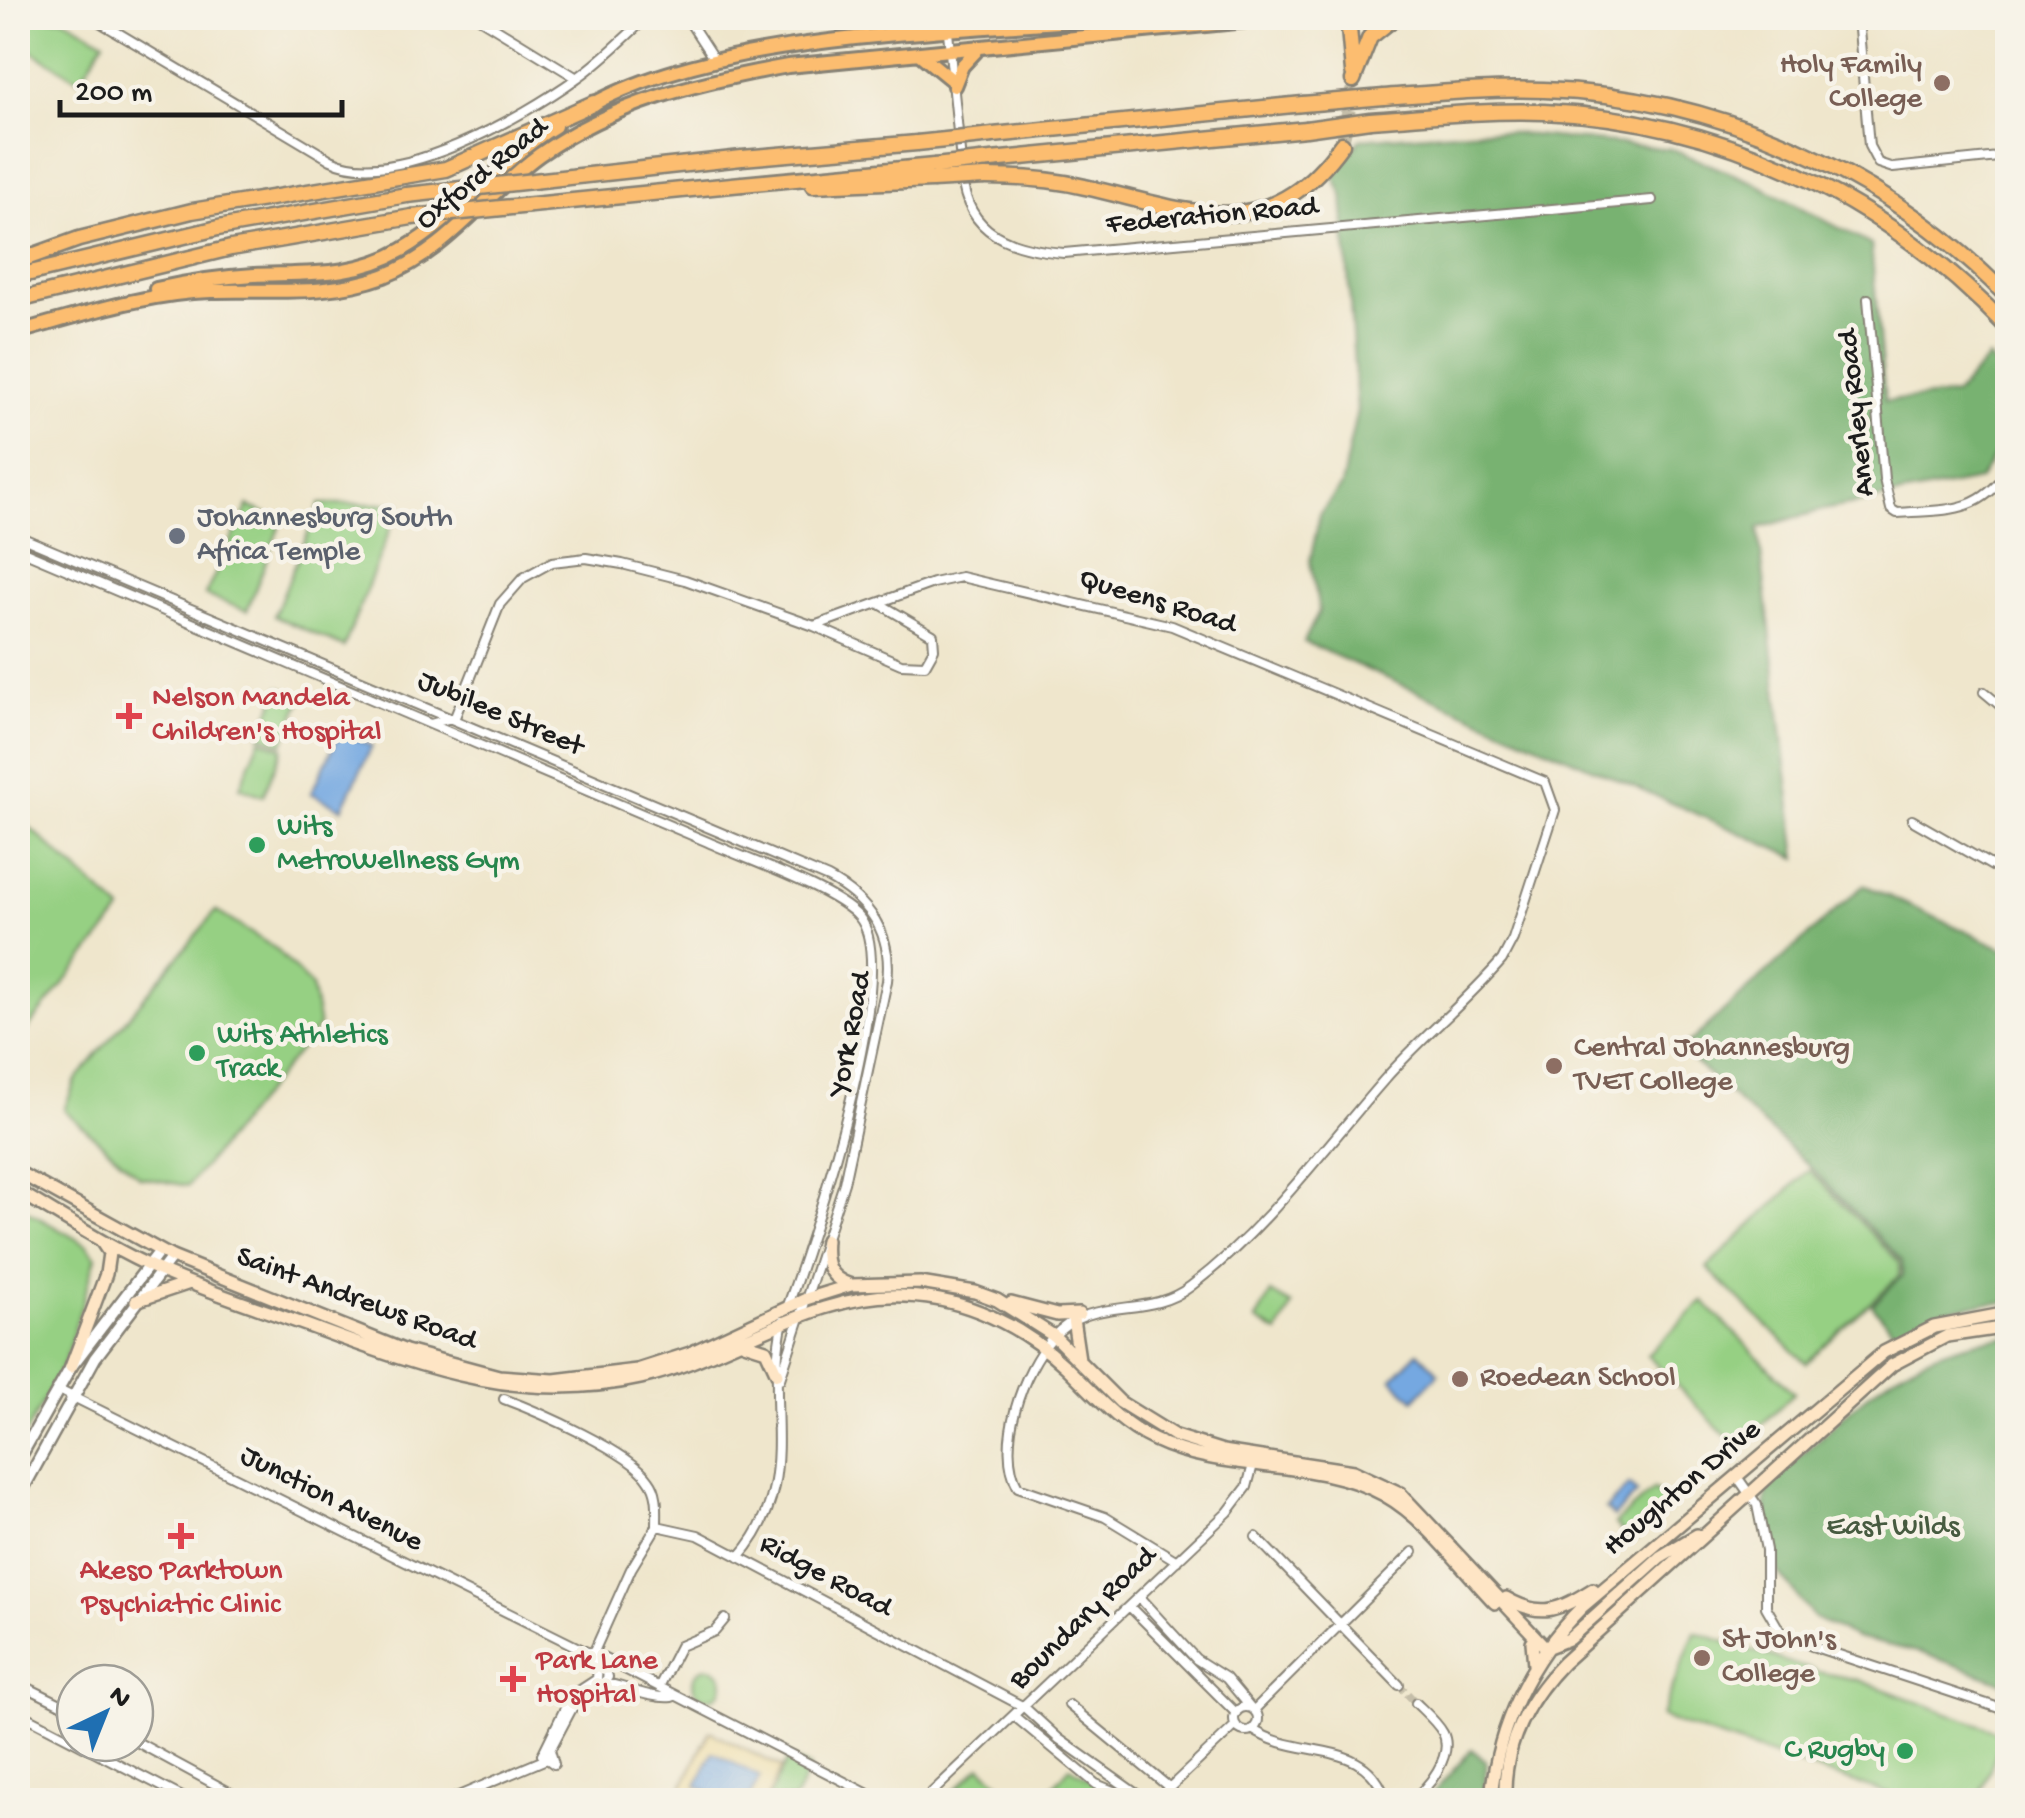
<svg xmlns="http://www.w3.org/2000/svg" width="2025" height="1818" font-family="'Gochi Hand',sans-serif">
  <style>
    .green { fill: #96d083; stroke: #597650; stroke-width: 2.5 }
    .forest { fill: #78b271; stroke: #4a6746; stroke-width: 2.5 }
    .sand { fill: #eeda9e; stroke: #857b5d; stroke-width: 2.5 }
    .water { fill: #75a8e1; stroke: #48627e; stroke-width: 2.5 }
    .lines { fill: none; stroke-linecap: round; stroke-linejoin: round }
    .minor-tunnel { stroke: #c5bea9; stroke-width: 8; stroke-dasharray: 8 4; stroke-linecap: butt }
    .motorway-tunnel { stroke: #c5bea9; stroke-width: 14; stroke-dasharray: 14 7; stroke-linecap: butt }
    .minor-casing { stroke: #868174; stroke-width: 12 }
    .tertiary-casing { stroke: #868174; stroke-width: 15 }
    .secondary-casing { stroke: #868174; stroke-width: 16 }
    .primary-casing { stroke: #868174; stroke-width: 18 }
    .motorway-casing { stroke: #868174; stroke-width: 19 }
    .minor { stroke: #fff; stroke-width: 8 }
    .tertiary { stroke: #fff; stroke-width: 10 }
    .secondary { stroke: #fee5c5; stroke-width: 11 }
    .primary { stroke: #fcbd6f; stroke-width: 12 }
    .motorway { stroke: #fcbd6f; stroke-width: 14 }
    .motorway-bridge-casing { stroke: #868174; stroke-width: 19; stroke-linecap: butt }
    .motorway-bridge { stroke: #fcbd6f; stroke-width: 14 }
    .education-dot { fill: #8d6e63; stroke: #f7f3e8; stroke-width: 4 }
    .worship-dot { fill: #6b7280; stroke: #f7f3e8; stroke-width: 4 }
    .health-dot { fill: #e0444e; stroke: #f7f3e8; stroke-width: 4 }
    .leisure-dot { fill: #2e9e5b; stroke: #f7f3e8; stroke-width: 4 }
    .labels { text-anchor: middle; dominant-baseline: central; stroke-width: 9; stroke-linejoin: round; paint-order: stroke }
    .education-label { font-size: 30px; fill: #785e54; stroke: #f7f3e8; text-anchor: start }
    .street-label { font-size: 30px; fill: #1c1c1c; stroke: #f7f3e8 }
    .worship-label { font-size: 30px; fill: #5b616d; stroke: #f7f3e8; text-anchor: start }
    .health-label { font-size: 30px; fill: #be3a42; stroke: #f7f3e8; text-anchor: start }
    .leisure-label { font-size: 30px; fill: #27864d; stroke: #f7f3e8; text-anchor: start }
    .park-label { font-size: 30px; fill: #475b40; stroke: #f7f3e8 }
  </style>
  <rect width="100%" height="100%" fill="#f7f3e8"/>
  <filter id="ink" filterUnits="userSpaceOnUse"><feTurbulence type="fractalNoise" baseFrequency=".01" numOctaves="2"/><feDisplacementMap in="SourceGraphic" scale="20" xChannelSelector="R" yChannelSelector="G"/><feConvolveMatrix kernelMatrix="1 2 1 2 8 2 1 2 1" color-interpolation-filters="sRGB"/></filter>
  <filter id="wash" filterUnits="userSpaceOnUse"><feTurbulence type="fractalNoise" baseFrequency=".0048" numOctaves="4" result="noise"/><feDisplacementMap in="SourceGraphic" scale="40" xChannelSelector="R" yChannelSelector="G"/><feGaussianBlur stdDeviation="2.25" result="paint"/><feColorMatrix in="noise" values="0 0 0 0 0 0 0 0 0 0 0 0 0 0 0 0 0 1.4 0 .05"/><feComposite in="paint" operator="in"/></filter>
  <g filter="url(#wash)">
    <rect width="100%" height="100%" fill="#efe6cc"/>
    <path class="green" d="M18,18H64L104,41L80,80L18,43Z
      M320,504H400L344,647L274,616Z
      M248,506L282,520L247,611L205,595Z
      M280,687L303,696L283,744L260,735Z
      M260,739L283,748L263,796L240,787Z
      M18,817L122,911L18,1041Z
      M216,911L276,949L311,986L319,1026L188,1186L140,1177L64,1110L76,1080Z
      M1809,1170L1899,1262V1276L1806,1363L1707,1268Z
      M18,1206L87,1245L96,1257L65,1361L18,1448Z
      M1271,1293L1292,1305L1278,1333L1256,1320Z
      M1703,1301L1794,1393L1738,1448L1647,1355Z
      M1654,1489L1671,1507L1632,1542L1615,1524Z
      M1695,1632L1818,1672L1859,1680L1994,1730L2002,1738L1978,1800H1906L1670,1721L1661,1716Z
      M693 1683a15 15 0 1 1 30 0a15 15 0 1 1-30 0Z
      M789,1757L810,1768L794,1800H767Z
      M981,1766L1018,1800H944Z
      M1070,1767L1125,1800H1041Z"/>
    <path class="forest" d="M1483,130L1671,149L1753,182L1871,245L1885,401L1955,395L1988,358L2007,377V432L1980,480L1823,510L1758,528L1797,858L1304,642L1319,611L1310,561L1320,514L1341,486L1357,410L1343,195L1334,177L1360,139Z
      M1864,885L2007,950V1303C1967,1302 1930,1311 1896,1334L1872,1305L1902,1276V1261L1806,1163L1681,1050Z
      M2007,1337H2008L2007,1684L1922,1653L1856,1638L1813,1617L1779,1573L1765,1503L1767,1492L1781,1474C1857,1406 1899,1347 2007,1337Z
      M1472,1749L1486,1762L1485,1800H1427Z"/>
    <path class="sand" d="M710,1731L782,1768L766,1800H687L678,1796Z"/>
    <path class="water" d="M341,731L372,746L342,809L311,793Z
      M1418,1352L1439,1373L1414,1400L1392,1379Z
      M1629,1485L1637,1493L1614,1517L1606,1509Z
      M713,1752L760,1777L749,1800H726L697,1786Z"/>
  </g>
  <g filter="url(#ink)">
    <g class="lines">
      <path class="minor-tunnel" d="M1399,1685L1416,1703"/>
      <path class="motorway-tunnel" d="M1342,144L1353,87"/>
      <defs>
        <path id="minor" d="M93,18L331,160C394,191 524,116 577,78C602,61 624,38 646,18
          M479,18L577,78
          M687,18L715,61
          M1858,18L1869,146L1878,163L1893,168L2008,156
          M948,32L961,162
          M962,176C967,235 1013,249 1064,253L1652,200
          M1868,299L1884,479L1891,509L1897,513C1946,509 1978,515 2008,471
          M18,536L828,878C869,900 893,934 887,981L844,1183L780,1379
          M18,549L708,842C745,859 834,889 859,917C904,968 811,1242 787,1308
          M814,626L901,664L925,665L934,649L933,635L880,604
          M1984,692L2008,712
          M430,724L455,717L500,604L523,578L552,562L586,558L622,564L685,580L814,626L933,583L961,577L1172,626L1545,782L1555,810L1513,939L1502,960C1465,1003 1421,1038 1384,1080C1321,1152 1267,1228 1191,1286C1146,1321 1093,1293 1052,1338C1023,1370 995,1446 1018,1487L1105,1517L1177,1561
          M1912,820L2008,875
          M57,1389L585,1651L598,1665L597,1679L571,1696L542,1755L554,1764
          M504,1399C537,1411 631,1452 649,1480C659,1493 657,1510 657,1526
          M1738,1478L1757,1505L1766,1550V1607L1780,1631L1812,1646L2008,1711
          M657,1526L698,1535L1024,1707L1059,1739L1145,1800
          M1256,1537L1399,1685
          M739,1557C804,1483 763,1406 783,1321
          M1139,1597L1196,1659L1226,1678L1251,1708
          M1129,1606L1236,1713
          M592,1656L631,1569L657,1526
          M603,1658L880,1800
          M18,1683L75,1711
          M605,1683C628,1687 649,1699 672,1697
          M659,1687L680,1646L715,1631L725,1619
          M1069,1705L1170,1788
          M1234 1719a12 12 0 1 1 24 0a12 12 0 1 1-24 0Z
          M1254,1710L1413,1552
          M18,1712L188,1800
          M1014,1716L1096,1784L1135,1800
          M1252,1729C1298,1761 1366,1736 1386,1800
          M135,1741L244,1800
          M554,1764L550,1750L577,1699L599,1689L608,1677L603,1658L585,1651
          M1165,1792L1236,1725
          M449,1800L544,1760
          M924,1800L1228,1512L1247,1487L1254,1461
          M1195,1800H1205
          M1410,1800C1428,1791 1454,1754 1443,1733C1437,1722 1425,1712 1416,1703"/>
        <path id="tertiary" d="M18,1461L71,1367L159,1252
          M18,1498L95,1358L172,1257"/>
        <path id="secondary" d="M18,1172L172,1257L406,1351L499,1376L554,1380L637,1370L690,1353L806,1299L851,1285L920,1283L975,1292L997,1300L1054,1336L1120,1402L1175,1436L1223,1451L1353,1471L1400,1493L1546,1648
          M18,1191C64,1218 111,1249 161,1271C213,1294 268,1311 322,1331C429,1370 526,1404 641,1378C729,1358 815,1291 905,1296C966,1298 1022,1326 1066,1367C1094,1394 1119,1424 1154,1440C1227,1475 1313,1456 1384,1495C1427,1519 1461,1568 1495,1603
          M826,1240C824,1263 828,1278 851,1285
          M136,1301L187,1284
          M1011,1303L1057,1315L1079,1314
          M1073,1319L1079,1359
          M744,1343L766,1350L777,1374
          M71,1367L106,1274L109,1253L101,1241
          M1506,1598C1542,1619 1559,1610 1593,1589
          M1532,1642L1534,1665
          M1546,1648L1569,1639L1660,1557L1697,1535
          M1491,1800C1496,1727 1530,1659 1582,1607L1884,1352L1934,1327L2008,1313
          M1505,1800C1503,1747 1526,1701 1563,1663L1892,1365L1947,1336L2008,1327"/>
        <path id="primary" d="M921,55L953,81
          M954,86L962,66L976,51
          M586,108C717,32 951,33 1103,18
          M156,289C188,282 221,277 254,275C306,273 355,277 402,250C459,218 498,160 555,126
          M18,332C81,315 145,293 211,291C270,289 327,297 384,276C449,251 485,194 539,155C614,102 699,82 788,66L1277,18"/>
        <path id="motorway" d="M1348,18L1353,72
          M1353,80L1370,37L1394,18
          M1384,97C1437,93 1491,88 1544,90C1719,96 1886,172 2008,297
          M1370,120C1428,116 1486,110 1544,112C1724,120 1885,198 2008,328
          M993,135L1303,104
          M742,158L917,143
          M981,161L1306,129
          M985,177C1019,177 1052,179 1085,187C1190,210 1266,250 1342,144
          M742,184L934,166
          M813,185L932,180
          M18,261L79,239L192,211L446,169L594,103
          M18,276L218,228L407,195
          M18,300L231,248L412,217"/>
      </defs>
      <use href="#minor" class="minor-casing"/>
      <use href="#tertiary" class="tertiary-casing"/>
      <use href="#secondary" class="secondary-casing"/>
      <use href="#primary" class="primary-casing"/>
      <use href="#motorway" class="motorway-casing"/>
      <use href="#minor" class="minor"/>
      <use href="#tertiary" class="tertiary"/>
      <use href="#secondary" class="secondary"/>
      <use href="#primary" class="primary"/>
      <use href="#motorway" class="motorway"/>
      <defs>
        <path id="motorway-bridge" d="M1303,104L1384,97
          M1306,129L1370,120
          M917,143L993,135
          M934,166L981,161
          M932,180L985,177
          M407,195L742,158
          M412,217L742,184"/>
      </defs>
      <use href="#motorway-bridge" class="motorway-bridge-casing"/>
      <use href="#motorway-bridge" class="motorway-bridge"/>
    </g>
  </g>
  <g class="education-dot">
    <circle cx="1942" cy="83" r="10"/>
    <circle cx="1554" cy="1066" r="10"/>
    <circle cx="1460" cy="1379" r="10"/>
    <circle cx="1702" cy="1658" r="10"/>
  </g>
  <circle class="worship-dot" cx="177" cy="536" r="10"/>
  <g class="health-dot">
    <path d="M124 701h10v10h10v10h-10v10h-10v-10h-10v-10h10z"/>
    <path d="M176 1521h10v10h10v10h-10v10h-10v-10h-10v-10h10z"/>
    <path d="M508 1664h10v10h10v10h-10v10h-10v-10h-10v-10h10z"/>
  </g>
  <g class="leisure-dot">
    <circle cx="257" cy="845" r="10"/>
    <circle cx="197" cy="1053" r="10"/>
    <circle cx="1905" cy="1751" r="10"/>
  </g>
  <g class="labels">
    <g class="education-label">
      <text x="1922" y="66" text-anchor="end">Holy Family<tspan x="1922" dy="34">College</tspan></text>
      <text x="1574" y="1049">Central Johannesburg<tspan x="1574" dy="34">TVET College</tspan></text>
      <text x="1480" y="1379">Roedean School</text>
      <text x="1722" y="1641">St John's<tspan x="1722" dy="34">College</tspan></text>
    </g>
    <g class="street-label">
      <text transform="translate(483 175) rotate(-39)">Oxford Road</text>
      <text transform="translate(1212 217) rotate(-5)">Federation Road</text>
      <text transform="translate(1858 413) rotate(-96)">Anerley Road</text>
      <text transform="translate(1157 603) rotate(17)">Queens Road</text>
      <text transform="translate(500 715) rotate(23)">Jubilee Street</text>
      <text transform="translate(852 1034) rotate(-79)">York Road</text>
      <text transform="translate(356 1300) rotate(20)">Saint Andrews Road</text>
      <text transform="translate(1683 1489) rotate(-40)">Houghton Drive</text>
      <text transform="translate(331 1500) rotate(27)">Junction Avenue</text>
      <text transform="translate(825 1577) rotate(28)">Ridge Road</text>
      <text transform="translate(1084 1619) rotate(-44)">Boundary Road</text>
    </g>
    <g class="worship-label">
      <text x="197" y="519">Johannesburg South<tspan x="197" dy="34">Africa Temple</tspan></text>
    </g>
    <g class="health-label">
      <text x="152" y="699">Nelson Mandela<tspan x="152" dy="34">Children's Hospital</tspan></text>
      <text x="181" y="1572" text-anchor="middle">Akeso Parktown<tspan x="181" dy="34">Psychiatric Clinic</tspan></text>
      <text x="536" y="1662">Park Lane<tspan x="536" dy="34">Hospital</tspan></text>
    </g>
    <g class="leisure-label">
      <text x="277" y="828">Wits<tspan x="277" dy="34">MetroWellness Gym</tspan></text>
      <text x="217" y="1036">Wits Athletics<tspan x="217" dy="34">Track</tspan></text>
      <text x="1885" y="1751" text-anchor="end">C Rugby</text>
    </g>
    <g class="park-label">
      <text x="1893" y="1528">East Wilds</text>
    </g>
  </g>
  <rect width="2025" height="1818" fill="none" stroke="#f7f3e8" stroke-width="60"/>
  <g transform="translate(105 1713) rotate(43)"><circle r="48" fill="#f7f3e8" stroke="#9f9d96" stroke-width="2.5"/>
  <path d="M0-8L18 38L0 25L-18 38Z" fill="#1f6fb2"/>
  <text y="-15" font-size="28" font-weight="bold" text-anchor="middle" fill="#1c1c1c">N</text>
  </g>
  <path d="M60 100v15h282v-15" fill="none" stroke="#1c1c1c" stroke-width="5"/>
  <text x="75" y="100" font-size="30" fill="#1c1c1c" stroke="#f7f3e8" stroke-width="8" paint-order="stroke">200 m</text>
</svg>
